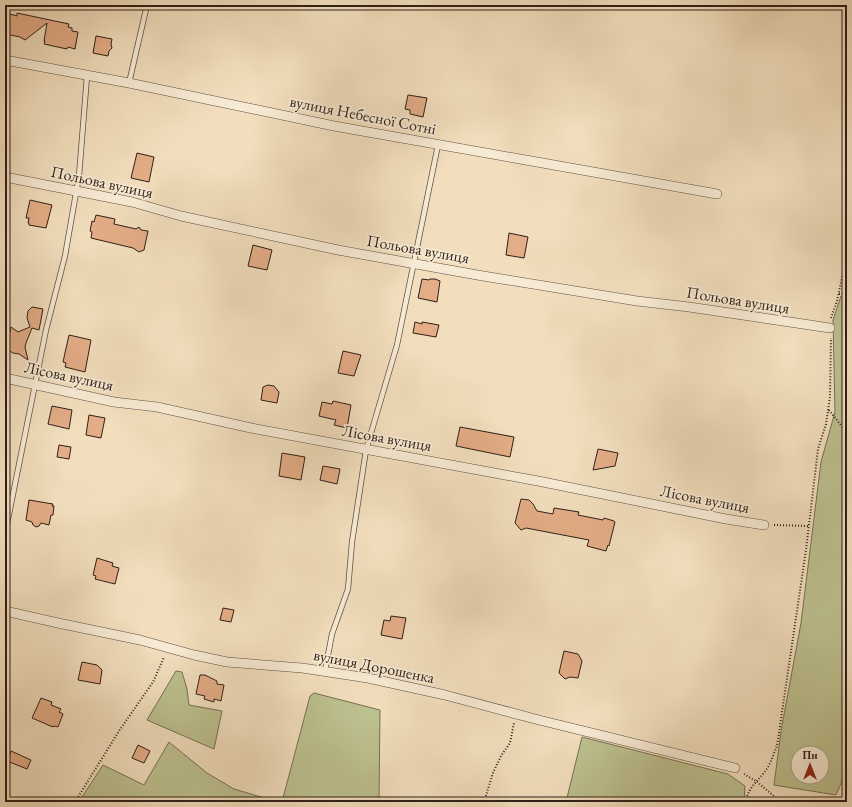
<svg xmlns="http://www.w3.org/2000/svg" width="852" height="807" font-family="'EB Garamond',serif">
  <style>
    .green { fill: #bdc08f; stroke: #767054; fill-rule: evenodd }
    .building { fill: #e4ad87; stroke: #2e1f18 }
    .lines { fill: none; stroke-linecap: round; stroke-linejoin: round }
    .service-casing { stroke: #5f4f41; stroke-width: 6 }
    .minor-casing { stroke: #5f4f41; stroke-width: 10 }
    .path { stroke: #2e1f18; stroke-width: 2; stroke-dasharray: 1 2; stroke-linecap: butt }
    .service { stroke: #f7ead4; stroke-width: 4.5 }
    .minor { stroke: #f7ead4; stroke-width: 9 }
    .labels { text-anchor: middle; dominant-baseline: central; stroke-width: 3.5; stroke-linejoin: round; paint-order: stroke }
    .street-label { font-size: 16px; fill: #2e1f18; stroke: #f7ead4 }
  </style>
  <rect width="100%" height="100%" fill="#f2debd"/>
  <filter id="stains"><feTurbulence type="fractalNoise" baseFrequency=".005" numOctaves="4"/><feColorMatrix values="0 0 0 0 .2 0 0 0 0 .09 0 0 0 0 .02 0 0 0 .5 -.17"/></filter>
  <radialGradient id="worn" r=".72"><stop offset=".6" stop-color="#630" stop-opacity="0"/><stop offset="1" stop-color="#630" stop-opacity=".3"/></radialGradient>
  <path class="green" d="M847,295V769L836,795L774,785L781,731L801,623L821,462L835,412L833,320L841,296ZM798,753H822V777H798Z
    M176,671L182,672L187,689L189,705L222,711L214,749L147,720Z
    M314,693L380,710L379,802H282L310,696Z
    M582,737L728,774L745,786L744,802H566Z
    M169,742L207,773L234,789L278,802H93L82,797L103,765L144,785Z"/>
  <path class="building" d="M17,13L69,24L68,27L72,28V31L78,32L75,49L68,47L67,49L44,44L45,41H44L47,23L25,40L20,37L6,34L10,14L17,16Z
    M96,36L112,39L111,44L112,48L109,51L108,56L93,53Z
    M408,95L427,98L423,117L410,114V110L405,109Z
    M137,153L154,157L149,182L131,178Z
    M30,200L52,205L46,228L29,225V223H28L29,218H26Z
    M96,215L115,219L114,224L136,229L139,227L141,230L148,231L144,250L139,252L133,248L91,238L92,232L90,231L92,221L94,222Z
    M509,233L528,237L524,258L506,255Z
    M253,245L272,250L267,270L248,266Z
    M422,279L429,280L430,279H435L440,281L437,302L418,298Z
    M32,307L43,309L39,330L32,328L26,343L25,347L28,360L19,354L13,353L6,349L11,327L18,332L30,327L27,318L28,311Z
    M415,322L422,324V322L439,325L436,337L413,333Z
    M69,335L91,340L85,372L65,367L66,363L63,362Z
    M343,351L361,355L354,376L338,373Z
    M268,385L274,386L279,392L277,403L261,400L263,387Z
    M333,401L351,405L347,428L334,425L336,420L319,416L322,402L332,404Z
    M52,406L72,410L69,429L48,424Z
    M89,415L105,418L101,438L86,435Z
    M460,427L514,437L510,457L456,446Z
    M59,445L71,447L69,459L57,457Z
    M598,449L618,453L615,466L593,470Z
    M282,453L305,457L301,480L279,476Z
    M323,466L340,469L337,484L320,480Z
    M521,499L529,500L533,504L537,511L553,514L554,508L579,512L578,515L603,520L604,518L614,521L615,522L609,546L608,545L606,551L587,546L589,540L526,528L521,530L515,523Z
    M29,500L53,504L52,506H54L53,515H51L49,525L41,523L39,526L36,527L33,525L32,522L26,520Z
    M97,558L113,563L112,566L119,568L115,584L95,579L96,576L93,575Z
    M223,608L234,610L231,622L220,620Z
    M391,616L406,618L402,639L381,635L384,620L390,621Z
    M564,651L578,654L582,661L578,678L570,677L565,679L559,673Z
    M82,662L97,665L102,670L100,684L78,680Z
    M200,675H205L217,681V684L224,685L221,701L214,699V702L204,699L205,696L196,694Z
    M41,698L52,702L51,705L61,709L59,712L63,714L58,727L54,726L53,727L32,718Z
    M138,745L150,751L144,763L132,758Z
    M11,751L31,760L27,769L7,761Z"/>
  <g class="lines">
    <defs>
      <path id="service" d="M129,83L147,5
        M5,534L46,330L65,256L79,176L87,76
        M325,671L332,634L348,589L352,542L366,450L397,345L438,145"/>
      <path id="minor" d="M5,60L129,83L334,126L717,194
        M5,177L132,202L181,216L338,250L483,276L637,301L689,307L830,328
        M5,378L114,402L157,407L251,428L538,481L726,519L764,525
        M5,611L58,623L140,640L194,655L227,662L302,668L368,678L445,695L539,720L735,768"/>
    </defs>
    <use href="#service" class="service-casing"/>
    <use href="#minor" class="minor-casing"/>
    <path class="path" d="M839,294L847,291
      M831,318L837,301L847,254
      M829,410L847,433
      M774,525L809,526
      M744,774L756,781L781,802
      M75,802L119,731L153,682L164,657
      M484,802L493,773L501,756L510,743L514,723
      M746,802C747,787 761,779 768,767C772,760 774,752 777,746L806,550L818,449L826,424L830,397L831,338
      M844,802L847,788"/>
    <use href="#service" class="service"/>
    <use href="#minor" class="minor"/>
  </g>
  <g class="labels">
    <g class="street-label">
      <text transform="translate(363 115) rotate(11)">вулиця Небесної Сотні</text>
      <text transform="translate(102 182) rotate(12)">Польова вулиця</text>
      <text transform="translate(418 249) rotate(10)">Польова вулиця</text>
      <text transform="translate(738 300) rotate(9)">Польова вулиця</text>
      <text transform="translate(69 376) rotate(12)">Лісова вулиця</text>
      <text transform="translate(387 438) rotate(10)">Лісова вулиця</text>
      <text transform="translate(705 499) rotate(11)">Лісова вулиця</text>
      <text transform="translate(374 666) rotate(11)">вулиця Дорошенка</text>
    </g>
  </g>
  <rect width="852" height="807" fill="none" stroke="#f2debd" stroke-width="20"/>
  <rect x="6" y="6" width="840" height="795" fill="none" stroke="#2e1f18" stroke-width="2"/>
  <rect x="10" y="10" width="832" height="787" fill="none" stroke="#2e1f18"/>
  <g transform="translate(810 765)"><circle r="19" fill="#f7ead4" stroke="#a79989"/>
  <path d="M0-3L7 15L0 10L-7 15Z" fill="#8f2418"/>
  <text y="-6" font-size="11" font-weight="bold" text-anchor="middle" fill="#2e1f18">Пн</text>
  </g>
  <rect width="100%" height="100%" filter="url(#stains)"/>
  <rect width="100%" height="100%" fill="url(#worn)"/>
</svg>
